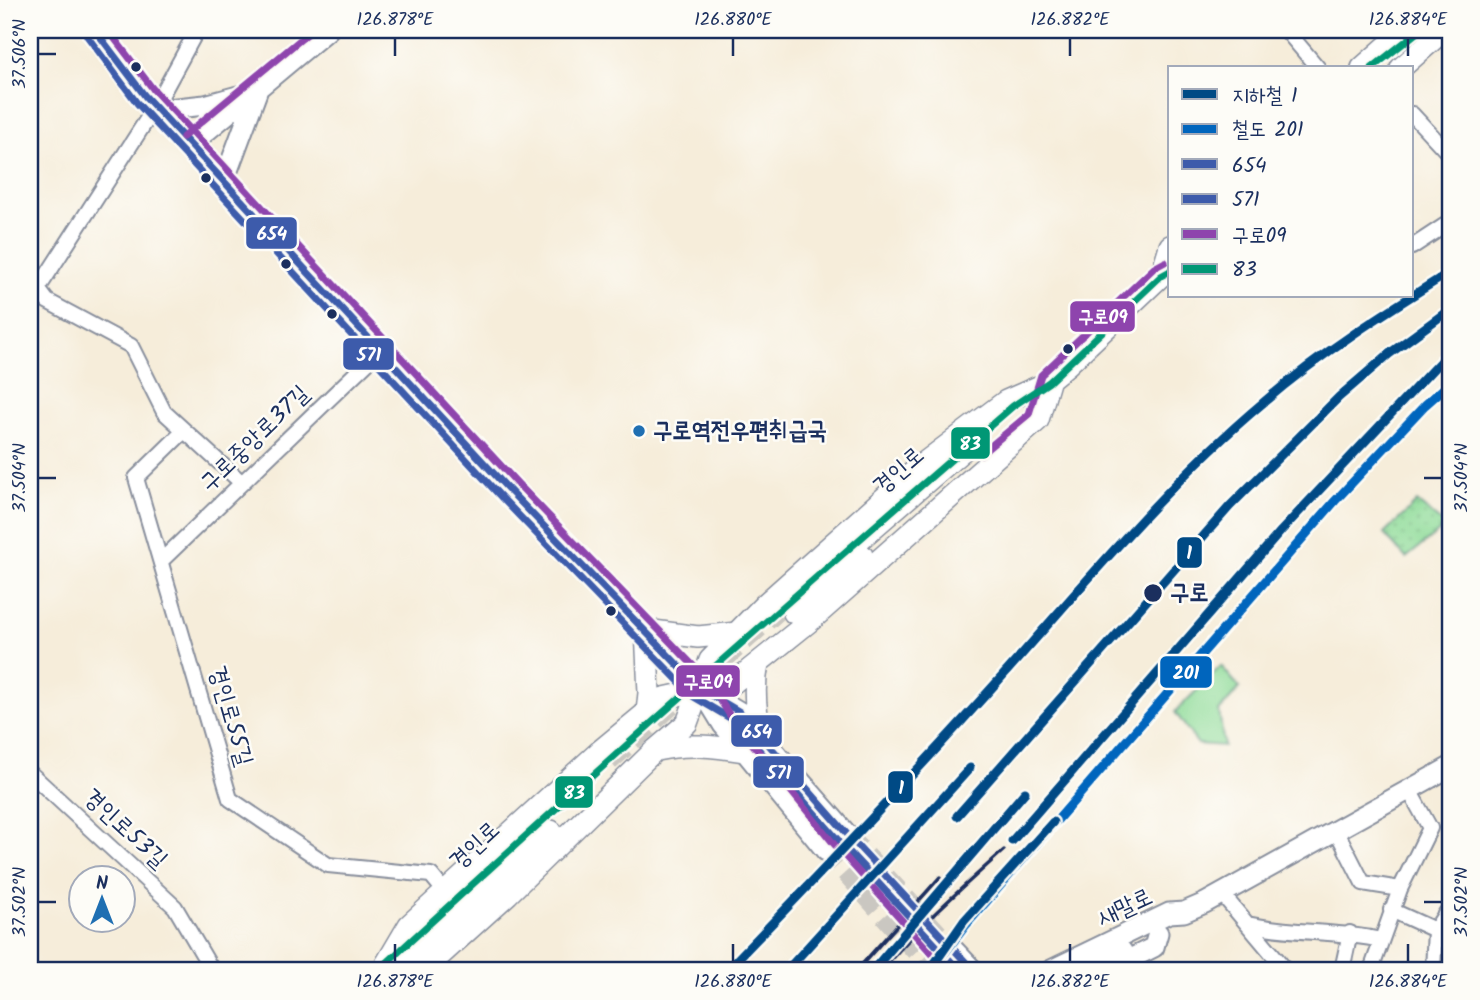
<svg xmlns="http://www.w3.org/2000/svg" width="1480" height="1000" font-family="Kalam,'Poor Story',sans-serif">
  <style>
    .green { fill: url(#green-dots); stroke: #55867c; stroke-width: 2 }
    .pitch { fill: #8fdc99; stroke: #55867c; stroke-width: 2 }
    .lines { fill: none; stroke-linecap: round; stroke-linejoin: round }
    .secondary-tunnel { stroke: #cac7c1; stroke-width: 19; stroke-dasharray: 19 10; stroke-linecap: butt }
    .primary-tunnel { stroke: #cac7c1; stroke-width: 21; stroke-dasharray: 21 10; stroke-linecap: butt }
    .street-casing { stroke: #888e9c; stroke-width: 18 }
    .secondary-casing { stroke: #888e9c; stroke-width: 23 }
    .primary-casing { stroke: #888e9c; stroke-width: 24 }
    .street { stroke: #fff; stroke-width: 14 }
    .secondary { stroke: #fff; stroke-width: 19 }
    .primary { stroke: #fff; stroke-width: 21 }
    .rail { stroke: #1b2f5e; stroke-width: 3.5 }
    .bus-1-casing { stroke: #fdfcf7; stroke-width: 12 }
    .bus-2-casing { stroke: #fdfcf7; stroke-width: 12 }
    .bus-3-casing { stroke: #fdfcf7; stroke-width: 12 }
    .bus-4-casing { stroke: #fdfcf7; stroke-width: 12 }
    .bus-1 { stroke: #3d5bab; stroke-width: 7 }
    .bus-2 { stroke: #3d5bab; stroke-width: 7 }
    .bus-3 { stroke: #8e44ad; stroke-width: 7 }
    .bus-4 { stroke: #009775; stroke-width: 7 }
    .rail-1-casing { stroke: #fdfcf7; stroke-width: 14 }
    .rail-1 { stroke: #0065bd; stroke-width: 9 }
    .metro-1-casing { stroke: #fdfcf7; stroke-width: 14 }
    .metro-1 { stroke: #004a85; stroke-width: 9 }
    .ticks { fill: none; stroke: #1b2f5e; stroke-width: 2.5 }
    .bus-dot { fill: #1b2f5e; stroke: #fdfcf7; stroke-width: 2.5 }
    .poi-dot { fill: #1f6fb2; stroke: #fdfcf7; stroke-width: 2.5 }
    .labels { text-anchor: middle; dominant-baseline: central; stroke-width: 5; stroke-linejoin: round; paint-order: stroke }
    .poi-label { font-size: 24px; font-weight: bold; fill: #1b2f5e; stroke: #fdfcf7; text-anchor: start }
    .street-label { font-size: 24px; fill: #1b2f5e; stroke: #fdfcf7 }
    .stop-label { font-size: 24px; font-weight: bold; fill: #1b2f5e; stroke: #fdfcf7; text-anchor: start }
    .line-badge { stroke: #fdfcf7; stroke-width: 2.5 }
    .badge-label { font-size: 19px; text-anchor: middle; font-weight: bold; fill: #fff }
    .neatline { fill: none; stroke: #1b2f5e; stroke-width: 2.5 }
    .ticks-label { font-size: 18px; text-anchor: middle; fill: #1b2f5e }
  </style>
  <defs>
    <pattern id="green-dots" width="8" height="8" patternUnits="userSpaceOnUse" patternTransform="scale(1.75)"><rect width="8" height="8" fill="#8fdc99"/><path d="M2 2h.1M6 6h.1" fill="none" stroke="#7bbd86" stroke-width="1.8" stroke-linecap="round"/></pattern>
  </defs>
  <rect width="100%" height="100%" fill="#fdfcf7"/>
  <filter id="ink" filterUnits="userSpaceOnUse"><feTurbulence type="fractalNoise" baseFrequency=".0143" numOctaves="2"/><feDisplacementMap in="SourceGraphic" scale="14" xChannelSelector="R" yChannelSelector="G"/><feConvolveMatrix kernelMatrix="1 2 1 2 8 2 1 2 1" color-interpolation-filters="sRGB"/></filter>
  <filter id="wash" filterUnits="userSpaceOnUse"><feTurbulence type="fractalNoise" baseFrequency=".00686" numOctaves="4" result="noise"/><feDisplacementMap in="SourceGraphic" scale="28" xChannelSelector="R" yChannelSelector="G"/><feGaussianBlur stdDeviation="1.57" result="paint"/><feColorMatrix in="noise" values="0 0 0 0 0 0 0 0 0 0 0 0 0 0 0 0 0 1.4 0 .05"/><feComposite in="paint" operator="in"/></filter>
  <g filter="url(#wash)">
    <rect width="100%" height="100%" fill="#f6edda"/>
    <path class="green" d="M1417,502L1446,526L1406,558L1384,534Z"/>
    <path class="pitch" d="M1221,666L1240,688L1219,711L1224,746L1198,744L1175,712Z"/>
  </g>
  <g filter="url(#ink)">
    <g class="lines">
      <path class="secondary-tunnel" d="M847,834L954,950
        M826,851L932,970"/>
      <path class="primary-tunnel" d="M720,662L786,603
        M609,761L688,690"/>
      <defs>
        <path id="street" d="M197,30L155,107L38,289L47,301L131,346L164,412L242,483
          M1286,30L1318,68
          M1412,114L1450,155
          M1412,247L1450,222
          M184,431L136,478L230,799L328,865L431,875L445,892
          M161,561L380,350
          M30,773L175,907L212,970
          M1336,830L1363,883L1400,889
          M1222,894L1280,963L1284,970
          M1450,907L1435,930L1450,941
          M1391,910L1435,930L1433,970
          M1247,924C1291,934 1337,930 1381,940
          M1342,970L1350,933
          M1371,970L1400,889L1430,828L1409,790"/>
        <path id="secondary" d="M95,30L145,96L510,491L646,630L701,689L723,725L826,851
          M158,110L205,105L245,94
          M190,145L328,30
          M224,181L257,92
          M705,691L740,712L847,834
          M954,950L973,970
          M1112,968L1154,947L1158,933
          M1051,970L1169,913L1184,912L1205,903L1450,767
          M1082,970L1122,951"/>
        <path id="primary" d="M1362,68L1405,30
          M1401,68L1444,30
          M1161,276L1170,246
          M1039,388L1067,365L1161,276L1170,271
          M836,560L968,446
          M794,613L862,555
          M758,663C753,688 755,711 761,736
          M647,712L649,693L646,630L698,637L737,633
          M656,750C686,743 714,746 744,751
          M386,964L409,925L601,750L664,698L733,683L810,621L1038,420L1049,382
          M401,970L551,831
          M424,970L508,894L654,751L687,723L710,660L765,604L920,466L1006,401L1049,382"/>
      </defs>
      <use href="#street" class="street-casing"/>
      <use href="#secondary" class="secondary-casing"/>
      <use href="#primary" class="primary-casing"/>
      <use href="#street" class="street"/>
      <use href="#secondary" class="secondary"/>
      <use href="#primary" class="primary"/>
      <path class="rail" d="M857,970L940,877
        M882,970C918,926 962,888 1004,850"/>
      <defs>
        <path id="bus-1" d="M95,30L145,96L510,491L701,689L740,712L847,834L973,970"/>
        <path id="bus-2" d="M87,36L137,103L502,498L694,697L733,720L839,841L959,970"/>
        <path id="bus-3" d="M108,30L153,89L518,484L709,682L732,719L834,844L940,963
          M183,137L312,30
          M981,454L1029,414L1041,375L1154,268L1165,262"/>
        <path id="bus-4" d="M1372,68L1420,30
          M379,970C587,778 799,591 1013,406L1049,382L1161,276L1170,271"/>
      </defs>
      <use href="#bus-1" class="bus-1-casing"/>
      <use href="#bus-2" class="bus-2-casing"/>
      <use href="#bus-3" class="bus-3-casing"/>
      <use href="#bus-4" class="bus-4-casing"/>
      <use href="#bus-1" class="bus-1"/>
      <use href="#bus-2" class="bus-2"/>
      <use href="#bus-3" class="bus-3"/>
      <use href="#bus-4" class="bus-4"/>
      <defs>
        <path id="rail-1" d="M932,970L966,925L1335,501L1425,405L1450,383"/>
      </defs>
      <use href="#rail-1" class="rail-1-casing"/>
      <use href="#rail-1" class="rail-1"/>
      <defs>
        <path id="metro-1" d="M957,816L1230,506L1339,397L1389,354L1445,313
          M1012,841L1281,531L1450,351
          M727,970C819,875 910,779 998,681C1084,585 1165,485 1264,402C1322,352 1386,312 1450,272
          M787,970L970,768
          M873,970L1025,792
          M930,970L964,921L1053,822"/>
      </defs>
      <use href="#metro-1" class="metro-1-casing"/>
      <use href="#metro-1" class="metro-1"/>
    </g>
  </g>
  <path class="ticks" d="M395,38V56M733,38V56M1070,38V56M1408,38V56M38,54H56M38,478H56M1424,478H1442M38,902H56M1424,902H1442M395,944V962M733,944V962M1070,944V962M1408,944V962"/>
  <g class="bus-dot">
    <circle cx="136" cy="67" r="6"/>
    <circle cx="206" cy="178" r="6"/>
    <circle cx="286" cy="264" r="6"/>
    <circle cx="332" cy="314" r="6"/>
    <circle cx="1068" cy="349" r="6"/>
    <circle cx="1153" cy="593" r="10"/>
    <circle cx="611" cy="611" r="6"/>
  </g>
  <circle class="poi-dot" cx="639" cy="431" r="7"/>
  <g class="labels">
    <g class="poi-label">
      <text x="653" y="431">구로역전우편취급국</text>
    </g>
    <g class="street-label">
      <text transform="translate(255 439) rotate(-44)">구로중앙로37길</text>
      <text transform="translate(899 471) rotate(-41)">경인로</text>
      <text transform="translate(230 716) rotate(74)">경인로55길</text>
      <text transform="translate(125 829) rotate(43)">경인로53길</text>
      <text transform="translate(475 846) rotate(-43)">경인로</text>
      <text transform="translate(1125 908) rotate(-25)">새말로</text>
    </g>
    <g class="stop-label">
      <text x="1170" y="593">구로</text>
    </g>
  </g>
  <g class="line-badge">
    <rect x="245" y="216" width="53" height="34" rx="7" fill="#3d5bab"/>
    <rect x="1069" y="300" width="67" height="33" rx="7" fill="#8e44ad"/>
    <rect x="342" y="337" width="53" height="34" rx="7" fill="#3d5bab"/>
    <rect x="950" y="426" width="41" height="34" rx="7" fill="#009775"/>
    <rect x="1176" y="536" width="27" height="33" rx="7" fill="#004a85"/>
    <rect x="1159" y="655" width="54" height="34" rx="7" fill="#0065bd"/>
    <rect x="675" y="664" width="66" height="34" rx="7" fill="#8e44ad"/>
    <rect x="730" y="714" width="53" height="34" rx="7" fill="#3d5bab"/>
    <rect x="752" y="755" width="53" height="34" rx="7" fill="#3d5bab"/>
    <rect x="887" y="770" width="27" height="34" rx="7" fill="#004a85"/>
    <rect x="554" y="775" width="40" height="34" rx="7" fill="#009775"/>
  </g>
  <g class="badge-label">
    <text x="272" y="240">654</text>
    <text x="1103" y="323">구로09</text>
    <text x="369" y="361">571</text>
    <text x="970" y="450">83</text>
    <text x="1189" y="559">1</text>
    <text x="1186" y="679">201</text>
    <text x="708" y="688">구로09</text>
    <text x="757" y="738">654</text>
    <text x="779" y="779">571</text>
    <text x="901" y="794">1</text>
    <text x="574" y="799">83</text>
  </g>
  <rect width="1480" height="1000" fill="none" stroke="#fdfcf7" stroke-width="77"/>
  <rect x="1168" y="66" width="245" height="231" fill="#fdfcf7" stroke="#a3aaba" stroke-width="2"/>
  <rect x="1182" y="89" width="35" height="10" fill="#004a85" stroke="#a3aaba" stroke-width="2"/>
  <text x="1232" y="102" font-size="21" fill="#1b2f5e">지하철 1</text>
  <rect x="1182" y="124" width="35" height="10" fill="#0065bd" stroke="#a3aaba" stroke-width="2"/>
  <text x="1232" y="136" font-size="21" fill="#1b2f5e">철도 201</text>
  <rect x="1182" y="159" width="35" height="10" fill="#3d5bab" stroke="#a3aaba" stroke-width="2"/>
  <text x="1232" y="172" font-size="21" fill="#1b2f5e">654</text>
  <rect x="1182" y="194" width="35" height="10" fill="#3d5bab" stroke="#a3aaba" stroke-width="2"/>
  <text x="1232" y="206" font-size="21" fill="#1b2f5e">571</text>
  <rect x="1182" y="229" width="35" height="10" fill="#8e44ad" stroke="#a3aaba" stroke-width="2"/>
  <text x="1232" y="242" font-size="21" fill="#1b2f5e">구로09</text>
  <rect x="1182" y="264" width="35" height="10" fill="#009775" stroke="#a3aaba" stroke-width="2"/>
  <text x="1232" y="276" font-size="21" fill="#1b2f5e">83</text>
  <g transform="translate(102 899)"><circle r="33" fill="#fdfcf7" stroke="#a3aaba" stroke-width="2"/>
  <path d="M0-5L12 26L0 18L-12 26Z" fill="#1f6fb2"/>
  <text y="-10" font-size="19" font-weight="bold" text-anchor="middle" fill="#1b2f5e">N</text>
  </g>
  <rect x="38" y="38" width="1404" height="924" class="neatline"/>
  <g class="ticks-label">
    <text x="395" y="25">126.878°E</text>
    <text x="733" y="25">126.880°E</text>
    <text x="1070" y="25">126.882°E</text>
    <text x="1408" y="25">126.884°E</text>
    <text transform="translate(19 54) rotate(-90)" y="6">37.506°N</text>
    <text transform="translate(19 478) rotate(-90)" y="6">37.504°N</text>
    <text transform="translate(1461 478) rotate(-90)" y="6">37.504°N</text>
    <text transform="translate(19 902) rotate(-90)" y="6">37.502°N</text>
    <text transform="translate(1461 902) rotate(-90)" y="6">37.502°N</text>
    <text x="395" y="987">126.878°E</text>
    <text x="733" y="987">126.880°E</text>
    <text x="1070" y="987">126.882°E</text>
    <text x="1408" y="987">126.884°E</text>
  </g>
</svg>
